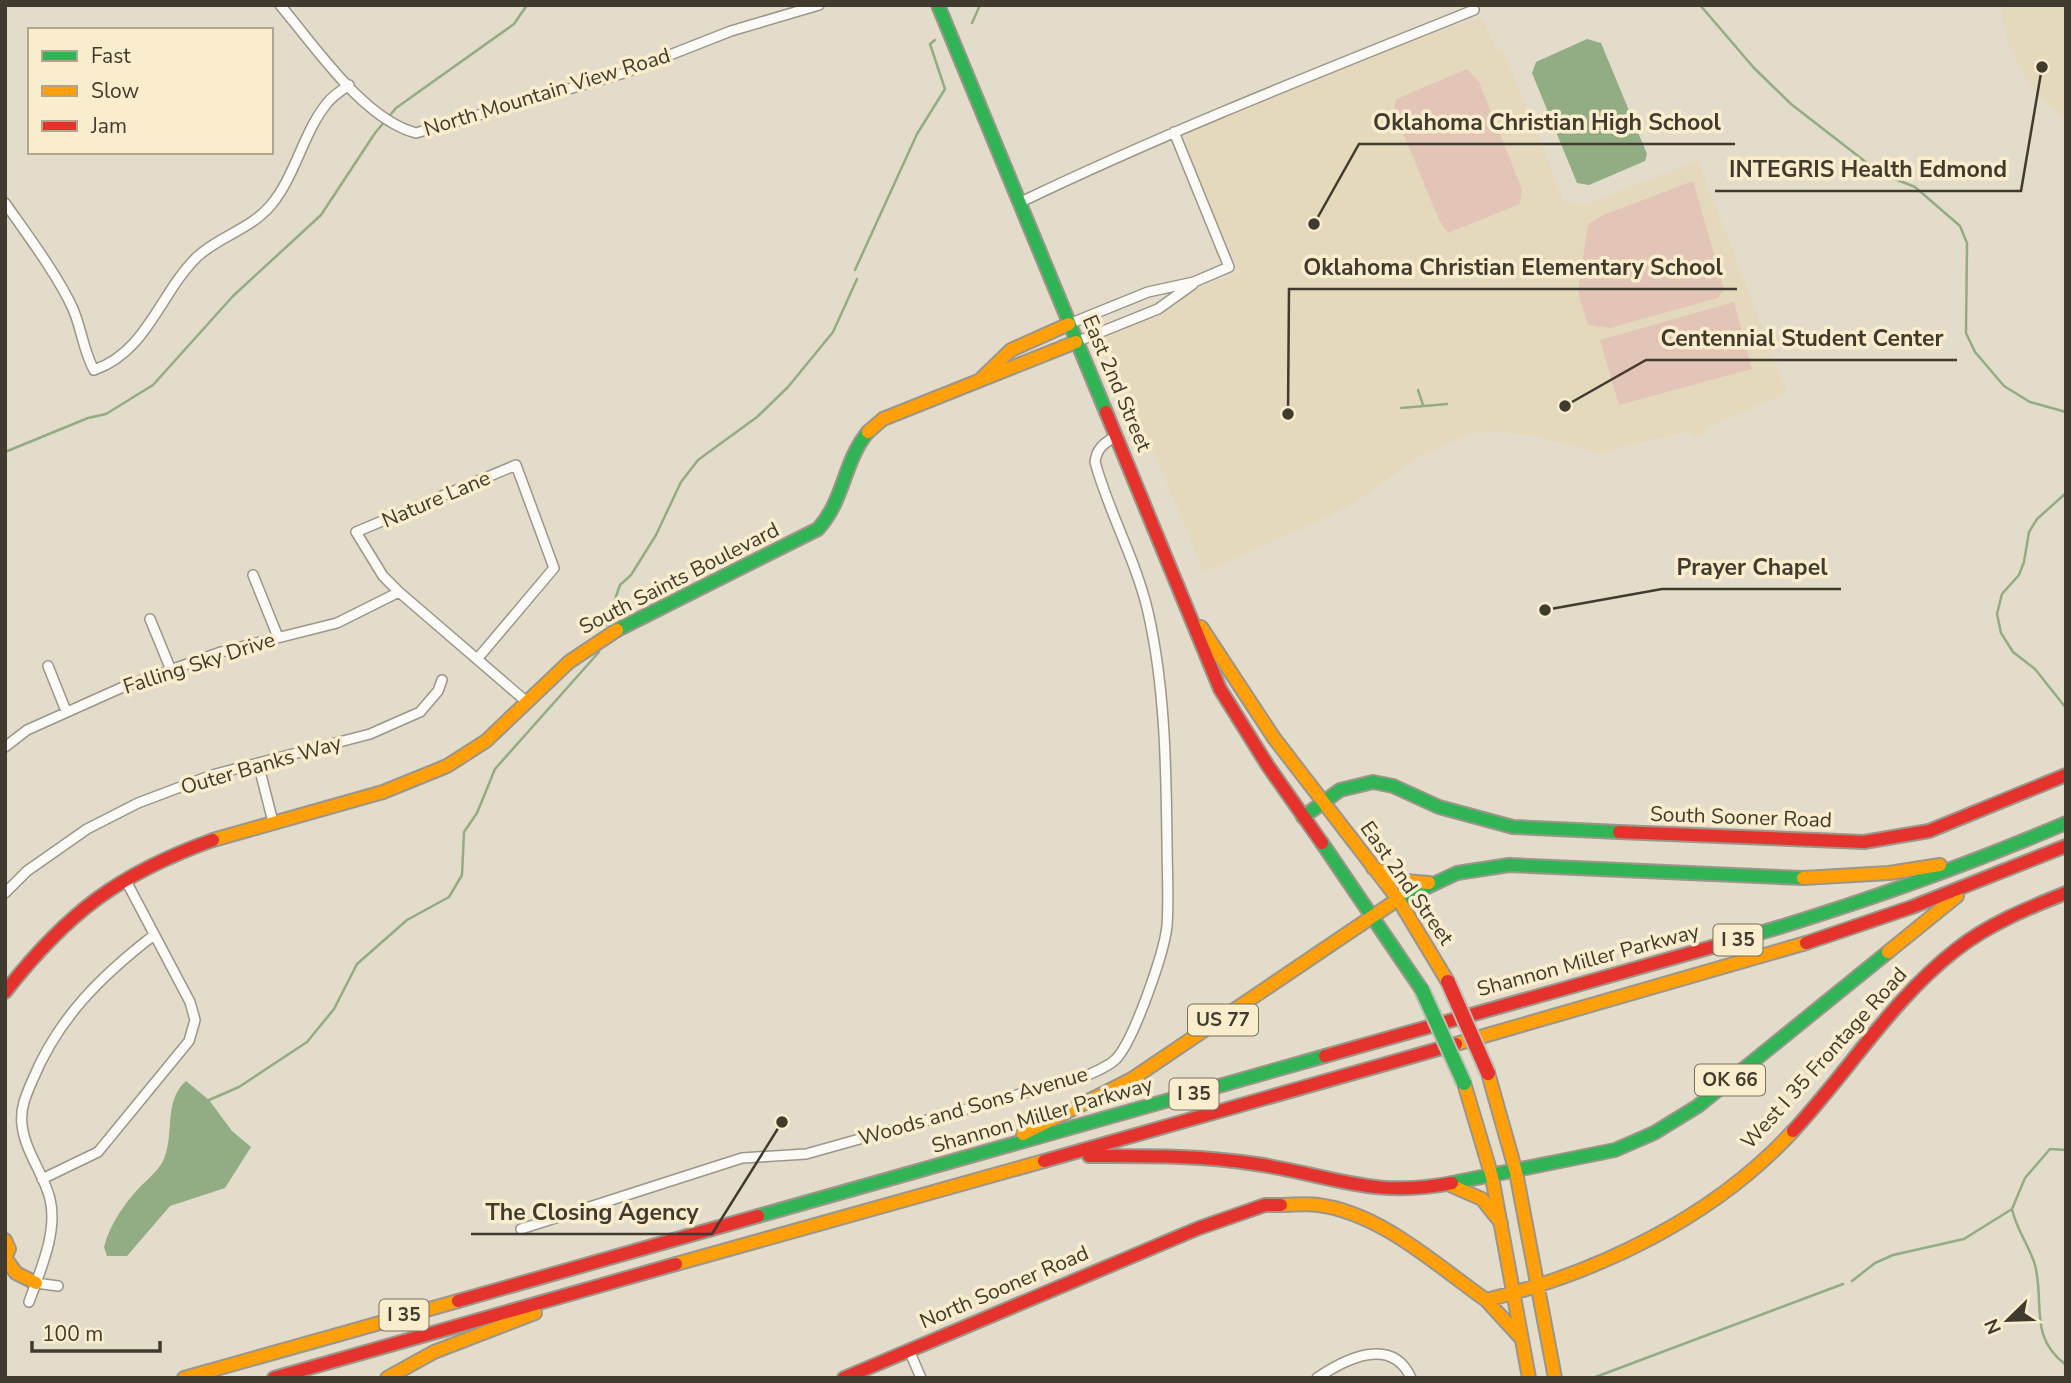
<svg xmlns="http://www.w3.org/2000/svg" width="2071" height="1383" font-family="'Nunito Sans',sans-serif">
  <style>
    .built { fill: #e5d9bd }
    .green { fill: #e2c5b6 }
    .water { fill: #92ac84 }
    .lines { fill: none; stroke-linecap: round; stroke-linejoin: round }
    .stream { stroke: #92ac84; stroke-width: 2.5 }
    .street-casing { stroke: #9b9689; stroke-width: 12 }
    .fast-casing { stroke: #9b9689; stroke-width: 16 }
    .slow-casing { stroke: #9b9689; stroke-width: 16 }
    .jam-casing { stroke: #9b9689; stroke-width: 16 }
    .street { stroke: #fbfaf7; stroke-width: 9 }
    .fast { stroke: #30b455; stroke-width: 12 }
    .slow { stroke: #ff9f0a; stroke-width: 12 }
    .jam { stroke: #e5322d; stroke-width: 12 }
    .fast-bridge-casing { stroke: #c0bdb4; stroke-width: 18; stroke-linecap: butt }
    .jam-bridge-casing { stroke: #c0bdb4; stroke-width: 18; stroke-linecap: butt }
    .fast-bridge { stroke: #30b455; stroke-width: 14 }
    .jam-bridge { stroke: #e5322d; stroke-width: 14 }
    .labels { text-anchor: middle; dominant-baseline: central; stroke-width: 7; stroke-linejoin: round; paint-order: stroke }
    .shield { fill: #faedcd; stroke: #78705e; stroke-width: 2 }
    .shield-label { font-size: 19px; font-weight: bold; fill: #403b2e }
    .street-label { font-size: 21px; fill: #403b2e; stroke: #faedcd }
    .leader { fill: none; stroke: #403b2e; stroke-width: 2.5 }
    .callout-dot { fill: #403b2e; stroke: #faedcd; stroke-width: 2.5 }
    .callout-label { font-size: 23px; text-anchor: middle; font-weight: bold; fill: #403b2e; stroke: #faedcd; stroke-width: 7; stroke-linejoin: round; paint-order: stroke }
  </style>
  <rect width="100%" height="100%" fill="#e3dccb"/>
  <path class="built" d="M2003,5H2066V122L2029,86L2010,49L2001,14Z
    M1482,17L1496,50L1503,48L1564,201L1584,205L1698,160L1788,393L1708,427L1705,435L1695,438L1688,431L1599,454L1533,435L1488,431L1469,434L1417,458L1357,501L1326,518L1204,572L1105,337L1170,308L1193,291L1239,272L1186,146L1187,137L1193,130L1418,38Z"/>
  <path class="green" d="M1467,69L1479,82L1522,189L1520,204L1448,233L1439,220L1394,111L1396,99Z
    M1693,181L1724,289L1718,298L1610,328L1588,325L1578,292L1588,224L1603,215Z
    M1734,302L1752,369L1619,405L1600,340Z"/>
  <path class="water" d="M1587,39L1601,43L1647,154L1645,161L1589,185L1577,183L1532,73L1536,62Z
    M186,1081L209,1100L232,1131L251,1147L225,1188L170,1206L127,1256H107L104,1247C110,1224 124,1204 140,1187C147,1180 157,1171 162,1163C176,1137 162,1102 186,1081Z"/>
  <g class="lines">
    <path class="stream" d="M1700,5L1754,68L1791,104L1880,173L1915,187L1960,226L1967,243L1966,333L1975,352L2004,386L2030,402L2066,412
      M972,23L980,5
      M855,270L917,134L945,89L930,44L935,40
      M1418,390L1423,405
      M1401,408L1447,404
      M5,452L88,418L106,414L153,385L233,296L321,215L375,133L396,108L514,24L527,5
      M2066,493L2037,519L2029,532L2024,562L2019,575L2002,594L1997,614L2001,633L2013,652L2035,669L2066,708
      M606,625L620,585L631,575L656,535L681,482L698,460L757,417L788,387L833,332L857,279
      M209,1100L239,1087L307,1042L334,1009L357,964L407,920L449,897L462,875L464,832L477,813L495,769L599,652
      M2066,1150L2050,1149L2025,1178L2012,1209C2016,1229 2029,1245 2035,1265C2045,1304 2028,1336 2066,1365
      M1852,1281L1875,1263L1893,1255L1964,1239L2012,1209
      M1593,1378L1843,1284"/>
    <defs>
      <path id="street" d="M280,5C315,46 363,119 416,133L624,73L731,31L819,5
        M1021,202C1169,131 1322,71 1474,10
        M5,203C26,233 59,277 73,309C82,330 83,350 94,370C147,352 160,293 197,257C219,236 250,230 271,205C296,175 303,132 328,102C334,95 342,90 349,85
        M1069,324L1148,292L1194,282L1229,267L1174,132
        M1076,342L1158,309L1193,284
        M253,575L278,637
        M150,619L171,670
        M478,658L554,568L516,465L356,532L383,576L399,592L528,703
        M48,666L66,711
        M5,747L27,730L123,687L221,652L337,623L399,592
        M258,763L273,822
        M5,893L27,871L87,829L138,803L212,775L370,734L420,712L438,691L442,680
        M42,1179L98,1152L189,1041L195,1020L190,1002L125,879
        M521,1229L742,1158L806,1154L1088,1075C1097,1071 1109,1066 1116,1059C1134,1040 1164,953 1167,926C1169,898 1167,868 1167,840C1166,764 1165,687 1148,612C1136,560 1109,513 1095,462C1097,447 1105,443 1116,436
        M36,1283L58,1286
        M29,1302C40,1271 58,1232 50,1199C44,1174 25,1152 22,1125C20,1108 26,1095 33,1079C59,1017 101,976 154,935
        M909,1350L921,1378
        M1317,1378C1345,1359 1392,1335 1411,1378"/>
      <path id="fast" d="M938,5L1106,412
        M617,630L818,529C845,499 843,462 868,432
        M1303,817L1340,790L1373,782L1393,786L1439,807L1513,827L1619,832
        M1322,843L1422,990
        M1391,904L1457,873L1509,865L1803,878
        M1712,947C1832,913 1951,872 2066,823
        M1452,1183L1615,1150L1654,1133L1698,1106L1888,952
        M758,1216L1325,1056"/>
      <path id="slow" d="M982,378L1011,350L1069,324
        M868,432L883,419L1076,342
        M1201,627L1274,738L1398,899L1448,982
        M213,840L383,792L447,766L486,741L569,662L617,630
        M1373,868L1404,881L1429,883
        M1803,878L1889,873L1940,865
        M1888,952L1957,896
        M1456,1044L1806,943
        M1488,1073L1516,1172L1555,1378
        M1464,1083L1492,1177L1529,1378
        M1023,1134L1132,1079L1391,904
        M1452,1186L1482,1199L1501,1223
        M1281,1205C1293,1205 1306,1203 1318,1205C1381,1213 1436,1265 1486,1300C1598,1273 1714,1217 1793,1131
        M5,1240L9,1249L5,1258
        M6,1259L16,1273L36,1283
        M676,1264L1044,1161
        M1486,1300L1520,1337
        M184,1378L458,1301
        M387,1378L434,1352L535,1313"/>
      <path id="jam" d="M1106,412L1220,689L1268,766L1322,843
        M1619,832L1864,842L1929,831L2066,775
        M1806,943L1912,907L2066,846
        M5,992C67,913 118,874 213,840
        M1325,1056L1712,947
        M1793,1131C1849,1071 1892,999 1957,949C1989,924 2028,908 2066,893
        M1089,1156C1145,1156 1200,1155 1256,1164C1331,1175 1373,1199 1452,1183
        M1044,1161L1456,1044
        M458,1301L758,1216
        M274,1378L676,1264
        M844,1378L1199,1228L1265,1205H1281"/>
    </defs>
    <use href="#street" class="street-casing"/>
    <use href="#fast" class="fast-casing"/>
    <use href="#slow" class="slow-casing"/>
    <use href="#jam" class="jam-casing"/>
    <use href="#street" class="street"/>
    <use href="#fast" class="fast"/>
    <use href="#slow" class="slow"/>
    <use href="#jam" class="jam"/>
    <defs>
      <path id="fast-bridge" d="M1422,990L1464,1083"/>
      <path id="jam-bridge" d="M1448,982L1488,1073"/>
    </defs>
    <use href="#fast-bridge" class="fast-bridge-casing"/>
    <use href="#jam-bridge" class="jam-bridge-casing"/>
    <use href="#fast-bridge" class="fast-bridge"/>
    <use href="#jam-bridge" class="jam-bridge"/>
  </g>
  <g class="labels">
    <g class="shield">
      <rect x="1713.5" y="924.5" width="49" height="31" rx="5"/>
      <rect x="1188" y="1004.5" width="70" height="31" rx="5"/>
      <rect x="1695" y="1064.5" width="70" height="31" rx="5"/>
      <rect x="1169.5" y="1078.5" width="49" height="31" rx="5"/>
      <rect x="379.5" y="1299.5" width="49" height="31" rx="5"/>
    </g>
    <g class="shield-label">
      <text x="1738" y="940">I 35</text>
      <text x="1223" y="1020">US 77</text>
      <text x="1730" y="1080">OK 66</text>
      <text x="1194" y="1094">I 35</text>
      <text x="404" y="1315">I 35</text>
    </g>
    <g class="street-label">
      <text transform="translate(547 92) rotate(-17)">North Mountain View Road</text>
      <text transform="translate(1117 383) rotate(67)">East 2nd Street</text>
      <text transform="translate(436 499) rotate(-23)">Nature Lane</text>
      <text transform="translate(679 578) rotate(-27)">South Saints Boulevard</text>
      <text transform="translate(199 663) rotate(-18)">Falling Sky Drive</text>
      <text transform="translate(261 765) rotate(-16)">Outer Banks Way</text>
      <text transform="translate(1741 817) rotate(2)">South Sooner Road</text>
      <text transform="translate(1407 883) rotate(55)">East 2nd Street</text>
      <text transform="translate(1588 960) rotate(-15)">Shannon Miller Parkway</text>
      <text transform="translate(1824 1058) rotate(-48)">West I 35 Frontage Road</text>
      <text transform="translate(973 1106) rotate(-16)">Woods and Sons Avenue</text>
      <text transform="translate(1042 1115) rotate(-16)">Shannon Miller Parkway</text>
      <text transform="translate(1004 1287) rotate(-23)">North Sooner Road</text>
    </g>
  </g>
  <path class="leader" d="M1314 224L1359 144H1735M2042 67L2021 191H1715M1288 414L1289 289H1737M1565 406L1646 360H1957M1545 610L1662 589H1841M782 1122L712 1234H471"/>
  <g class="callout-dot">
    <circle cx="1314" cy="224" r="7"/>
    <circle cx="2042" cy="67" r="7"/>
    <circle cx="1288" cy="414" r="7"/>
    <circle cx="1565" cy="406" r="7"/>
    <circle cx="1545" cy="610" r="7"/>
    <circle cx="782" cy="1122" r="7"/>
  </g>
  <g class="callout-label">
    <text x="1547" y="130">Oklahoma Christian High School</text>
    <text x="1868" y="177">INTEGRIS Health Edmond</text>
    <text x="1513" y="275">Oklahoma Christian Elementary School</text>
    <text x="1802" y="346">Centennial Student Center</text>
    <text x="1752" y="575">Prayer Chapel</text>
    <text x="592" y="1220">The Closing Agency</text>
  </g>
  <rect width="2071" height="1383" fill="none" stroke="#403b2e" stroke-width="14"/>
  <rect x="28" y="28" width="245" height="126" fill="#faedcd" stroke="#b0a68d" stroke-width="2"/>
  <rect x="42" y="51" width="35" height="10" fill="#30b455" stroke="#b0a68d" stroke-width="2"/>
  <text x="91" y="63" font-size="21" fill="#403b2e">Fast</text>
  <rect x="42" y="86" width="35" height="10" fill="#ff9f0a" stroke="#b0a68d" stroke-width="2"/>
  <text x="91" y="98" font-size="21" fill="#403b2e">Slow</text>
  <rect x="42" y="121" width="35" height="10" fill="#e5322d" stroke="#b0a68d" stroke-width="2"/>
  <text x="91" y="133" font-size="21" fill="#403b2e">Jam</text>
  <g transform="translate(2008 1320) rotate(247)" stroke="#faedcd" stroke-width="5" paint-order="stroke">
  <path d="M0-5L12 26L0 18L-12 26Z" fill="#403b2e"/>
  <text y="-10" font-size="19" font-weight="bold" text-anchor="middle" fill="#403b2e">N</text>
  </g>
  <path d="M32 1341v10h128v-10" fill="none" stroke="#403b2e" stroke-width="3.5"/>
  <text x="42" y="1341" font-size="21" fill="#403b2e" stroke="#faedcd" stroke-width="5" paint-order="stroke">100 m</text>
</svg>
